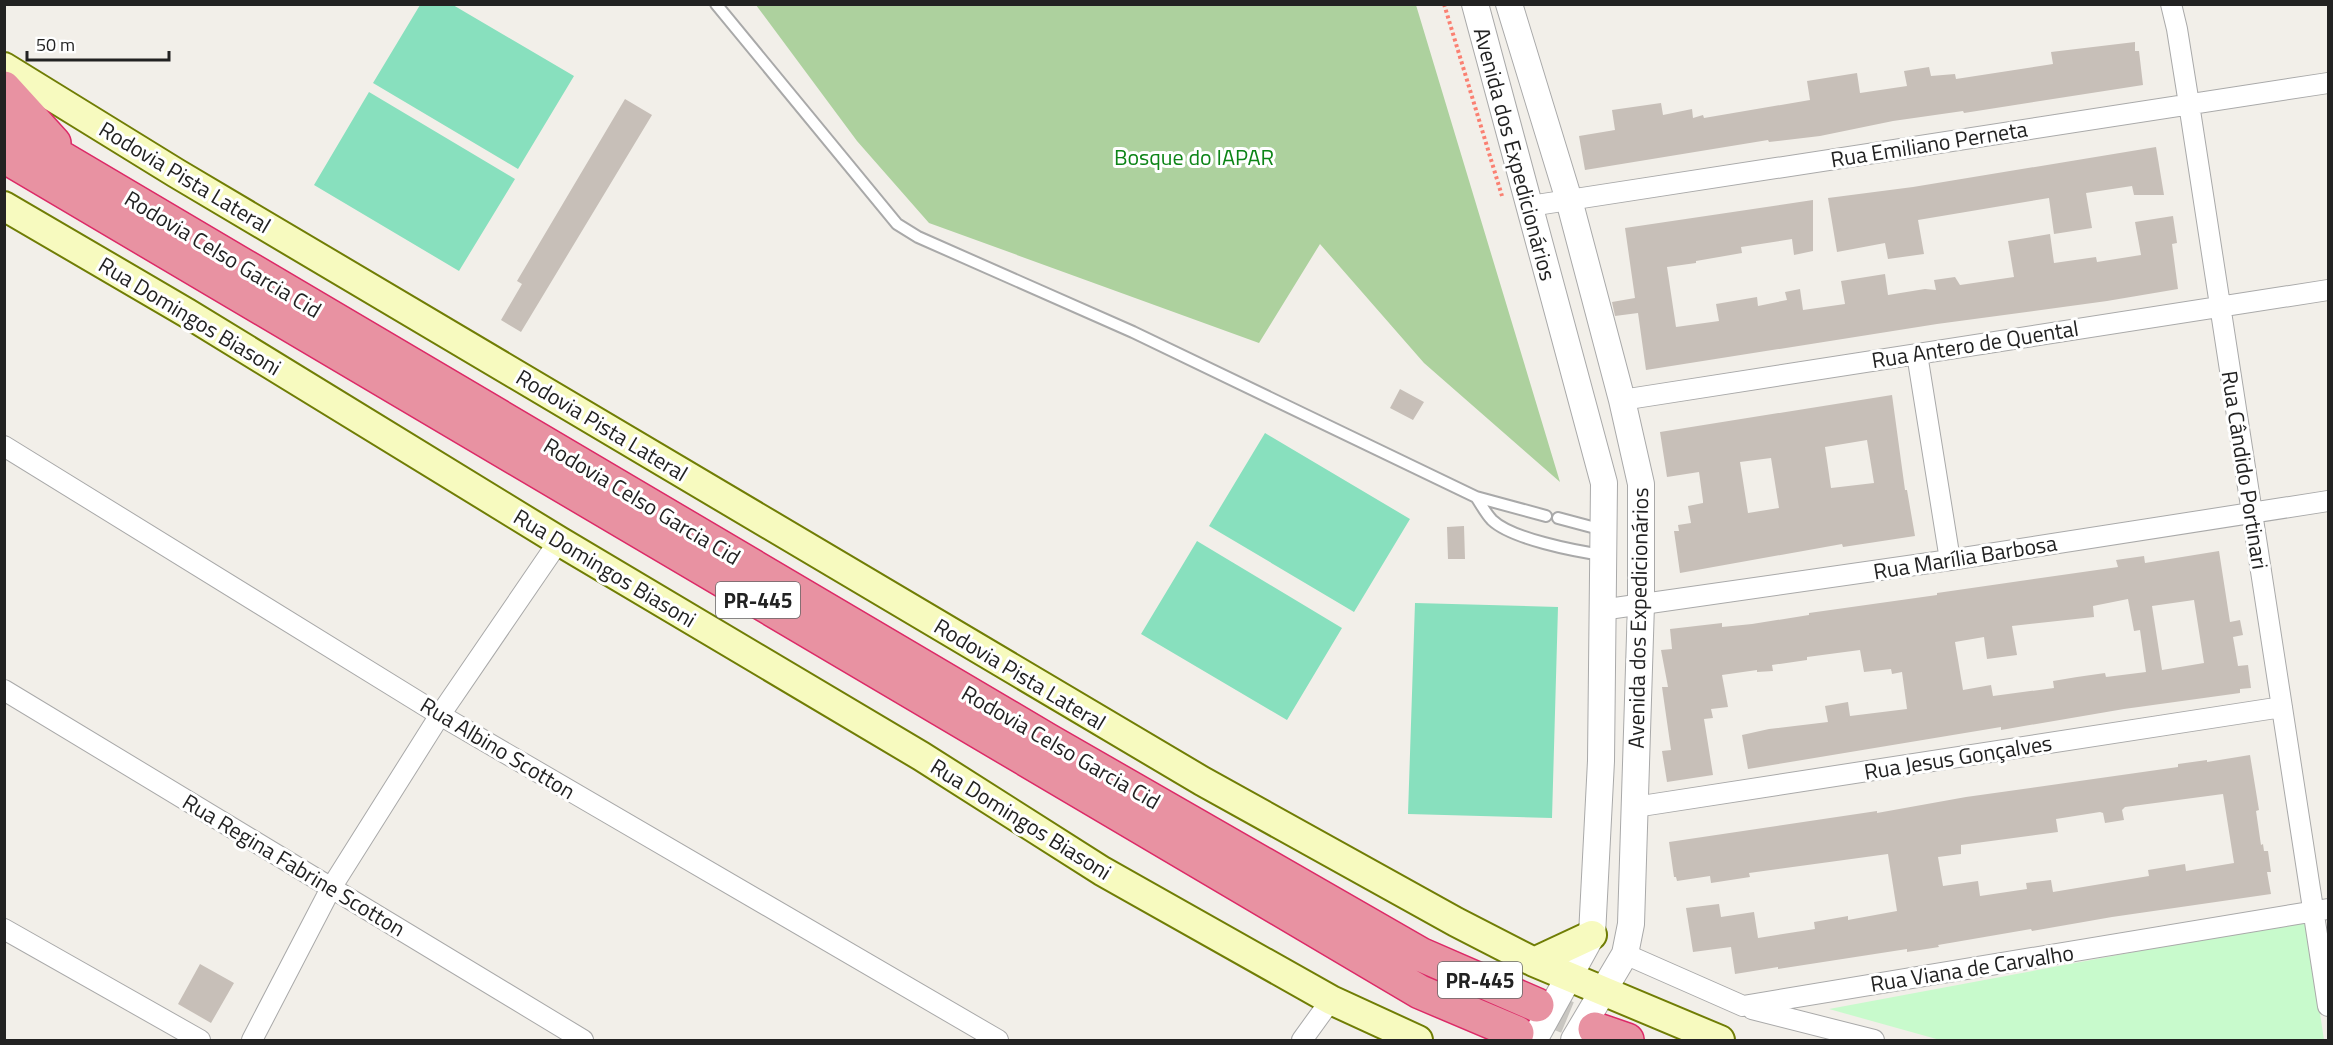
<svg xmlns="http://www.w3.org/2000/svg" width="2333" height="1045" font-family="'Titillium Web',sans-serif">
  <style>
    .forest { fill: #add19e }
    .park { fill: #c8facc }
    .pitch { fill: #88e0be }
    .building { fill: #c7bfb8; fill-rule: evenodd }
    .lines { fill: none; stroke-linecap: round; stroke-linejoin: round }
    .motorway-tunnel { stroke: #c8c6c1; stroke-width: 33; stroke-dasharray: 33 16; stroke-linecap: butt }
    .service-casing { stroke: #a9a9a9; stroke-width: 14 }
    .minor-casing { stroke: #a9a9a9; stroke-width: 22 }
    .tertiary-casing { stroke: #a9a9a9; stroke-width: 28 }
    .secondary-casing { stroke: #707d05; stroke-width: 32 }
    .motorway-casing { stroke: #dc2a67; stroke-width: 36 }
    .path { stroke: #fa8072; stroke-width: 4; stroke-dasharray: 3 3; stroke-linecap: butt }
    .service { stroke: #fff; stroke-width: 10 }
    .minor { stroke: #fff; stroke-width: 20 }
    .tertiary { stroke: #fff; stroke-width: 26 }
    .secondary { stroke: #f7fabf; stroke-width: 28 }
    .motorway { stroke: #e892a2; stroke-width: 33 }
    .labels { text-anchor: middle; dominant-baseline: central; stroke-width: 6; stroke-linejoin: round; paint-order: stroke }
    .shield { fill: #fff; stroke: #646464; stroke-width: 1.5 }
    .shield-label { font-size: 21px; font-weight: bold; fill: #222 }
    .street-label { font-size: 22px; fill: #222; stroke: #fff }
    .park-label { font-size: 22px; fill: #0c8416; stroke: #fff }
  </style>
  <rect width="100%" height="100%" fill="#f2efe9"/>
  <path class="forest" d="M756,5H1416L1560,482L1424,363L1320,244L1259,343L929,223L857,141Z"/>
  <path class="park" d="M2306,920L2324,1040H1940L1829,1009Z"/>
  <path class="pitch" d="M420,5H453L574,76L518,169L373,83Z
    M369,92L515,179L459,271L314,185Z
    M1265,433L1410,519L1354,612L1209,526Z
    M1197,541L1342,628L1287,720L1141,634Z
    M1415,603L1558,607L1552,818L1408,814Z"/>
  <path class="building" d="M2135,42V51H2139L2143,85L1964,113L1963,111L1893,121L1820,136L1769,142L1768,140L1585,170L1579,136L1615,130L1612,110L1661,103L1663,115L1692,109L1693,118L1703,115L1704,118L1810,100L1807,81L1857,73L1860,93L1907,86L1904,71L1929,67L1931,76L1955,74L1956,79L2053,64L2051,52Z
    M625,99L652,115L521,332L501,320L522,284L517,281Z
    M2156,147L2164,195H2134L2132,186L2086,193L2092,228L2054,234L2049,198L1918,220L1924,254L1888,259L1885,243L1837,252L1828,198L1913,187Z
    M1813,200V251L1794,255L1792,239L1741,247L1742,253L1696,261V263L1667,267L1676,327L1719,321L1716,304L1757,297L1758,306L1787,300L1785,292L1800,289L1803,310L1845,304L1841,281L1885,274L1888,295L1925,289L1936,290L1934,280L1955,277L1960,285L2014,277L2008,241L2050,234L2054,263L2096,257L2097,262L2141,255L2135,222L2173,216L2177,243L2172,244L2178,289L2107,301L1937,324L1646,370L1638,313L1615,316L1612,302L1635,298L1625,228Z
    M1400,389L1424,402L1413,420L1390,408Z
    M1892,395L1905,490H1907L1915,536L1843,547L1842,544L1680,573L1674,531H1679L1678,525L1691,523L1688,506L1703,503V501L1699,472L1667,477L1660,432ZM1867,440L1874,483L1831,488L1825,447ZM1771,458L1779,508L1748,513L1740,462Z
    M1464,526L1465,559H1448L1447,527Z
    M2219,551L2230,622L2240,620L2243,635L2233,637L2238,666L2248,665L2251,688L2240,689V693L2124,709L2001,730V727L1748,769L1742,735L1769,729L1828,722L1825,706L1848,702L1850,716L1907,709L1902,672L1892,674L1891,669L1864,672L1860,650L1807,657V660L1772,665L1773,671L1757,672V670L1722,675L1728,707L1711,709L1713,718L1704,719L1713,775L1667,782L1662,751L1671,750L1662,687H1668L1661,650L1672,649L1670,629L1722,623V627L1752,624L1809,615V613L1937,595V593L2118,567L2116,560L2144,556L2145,563ZM2128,599L2134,631L2140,630L2146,672L2106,677L2105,673L2077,677L2053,681L2054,688L1993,696L1991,685L1963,690L1955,642L1984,637L1987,659L2017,655L2012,626L2094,617L2093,606ZM2194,600L2204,663L2162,670L2152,606Z
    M2250,755L2259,810L2256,811L2261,845L2263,844L2264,851H2268L2271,872H2267L2271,894L2112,917L2032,931L2031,929L1938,945L1939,947L1907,952V949L1778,969V967L1735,974L1731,947L1693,952L1686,908L1719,904L1721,917L1754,912L1758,938L1815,929L1814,922L1848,916V920L1897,911L1888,854L1749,873L1750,877L1711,883L1710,876L1677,881L1676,877H1674L1669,842L1877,811V813L1966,797L2178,767V764L2207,760V762ZM2223,794L2234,863L2186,871L2185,864L2148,870L2149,876L2053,892L2051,880L2026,883L2027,889L1980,896L1978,881L1943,886L1938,857L1961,854V845L2058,832L2056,819L2100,812L2103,813L2105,823L2124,820L2122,810L2125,807Z
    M200,964L234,983L211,1023L178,1004Z"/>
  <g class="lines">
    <path class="motorway-tunnel" d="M1537,1005L1595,1029"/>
    <defs>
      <path id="service" d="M716,4L897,224L918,237L1133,332L1476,497L1546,516
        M1476,497C1481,504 1486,514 1492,520C1512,539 1575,551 1603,555
        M1558,518L1603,530"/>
      <path id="minor" d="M2171,4L2177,29L2189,104L2328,1006
        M1530,206L2328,83
        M1917,354L1950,560
        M1622,400L2328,290
        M4,446L440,715L998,1040
        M1601,610L1950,560L2328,501
        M4,690L583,1040
        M1635,807L2282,707
        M4,929L200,1040
        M1625,954L1743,1006L2328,909
        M1752,1009L1874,1040
        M252,1040L331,888L440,715L559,541
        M1302,1040L1331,1000"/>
      <path id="tertiary" d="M1475,4L1604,483L1601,761L1592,935L1534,1040
        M1509,4L1569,200L1622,400L1641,484V604L1631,924L1625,954L1574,1040"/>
      <path id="secondary" d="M4,67L176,173L1202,781L1456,922L1534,962L1720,1040
        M4,206L187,313L559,541L921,756L1102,871L1331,1000L1418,1040
        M1534,962L1592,935"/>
      <path id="motorway" d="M4,88L54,143
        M4,124L1049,741L1422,955L1537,1005
        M4,156L1420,992L1517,1033
        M1595,1029L1627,1040"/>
    </defs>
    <use href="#service" class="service-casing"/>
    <use href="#minor" class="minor-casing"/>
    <use href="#tertiary" class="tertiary-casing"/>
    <use href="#secondary" class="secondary-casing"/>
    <use href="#motorway" class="motorway-casing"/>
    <path class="path" d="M1444,4L1502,196"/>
    <use href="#service" class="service"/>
    <use href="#minor" class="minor"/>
    <use href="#tertiary" class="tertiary"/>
    <use href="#secondary" class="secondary"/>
    <use href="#motorway" class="motorway"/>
  </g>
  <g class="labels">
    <g class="shield">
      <rect x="716" y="582" width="84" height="36" rx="4.5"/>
      <rect x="1438" y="962" width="84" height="36" rx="4.5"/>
    </g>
    <g class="shield-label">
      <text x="758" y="600">PR-445</text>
      <text x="1480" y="980">PR-445</text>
    </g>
    <g class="street-label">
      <text transform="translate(1929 144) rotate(-9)">Rua Emiliano Perneta</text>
      <text transform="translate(1515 154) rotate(75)">Avenida dos Expedicionários</text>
      <text transform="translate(185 177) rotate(31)">Rodovia Pista Lateral</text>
      <text transform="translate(223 254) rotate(31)">Rodovia Celso Garcia Cid</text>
      <text transform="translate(190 316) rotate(31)">Rua Domingos Biasoni</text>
      <text transform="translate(1975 344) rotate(-9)">Rua Antero de Quental</text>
      <text transform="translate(602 425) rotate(31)">Rodovia Pista Lateral</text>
      <text transform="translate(2245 470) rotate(81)">Rua Cândido Portinari</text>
      <text transform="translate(642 501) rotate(31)">Rodovia Celso Garcia Cid</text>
      <text transform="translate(1965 557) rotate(-9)">Rua Marília Barbosa</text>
      <text transform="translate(605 568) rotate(31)">Rua Domingos Biasoni</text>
      <text transform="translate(1638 618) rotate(-89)">Avenida dos Expedicionários</text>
      <text transform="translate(1020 674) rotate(31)">Rodovia Pista Lateral</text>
      <text transform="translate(1061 747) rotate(30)">Rodovia Celso Garcia Cid</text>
      <text transform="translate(498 748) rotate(31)">Rua Albino Scotton</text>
      <text transform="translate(1958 757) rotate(-9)">Rua Jesus Gonçalves</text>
      <text transform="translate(1021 819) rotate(32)">Rua Domingos Biasoni</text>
      <text transform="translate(294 865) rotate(31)">Rua Regina Fabrine Scotton</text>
      <text transform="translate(1972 968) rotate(-9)">Rua Viana de Carvalho</text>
    </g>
    <g class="park-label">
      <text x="1194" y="157">Bosque do IAPAR</text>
    </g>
  </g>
  <rect width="2333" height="1045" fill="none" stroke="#222222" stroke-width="12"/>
  <path d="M27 51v9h142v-9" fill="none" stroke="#222222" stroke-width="3"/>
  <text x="36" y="51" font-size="18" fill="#222222" stroke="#ffffff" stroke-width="4.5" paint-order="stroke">50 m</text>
</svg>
